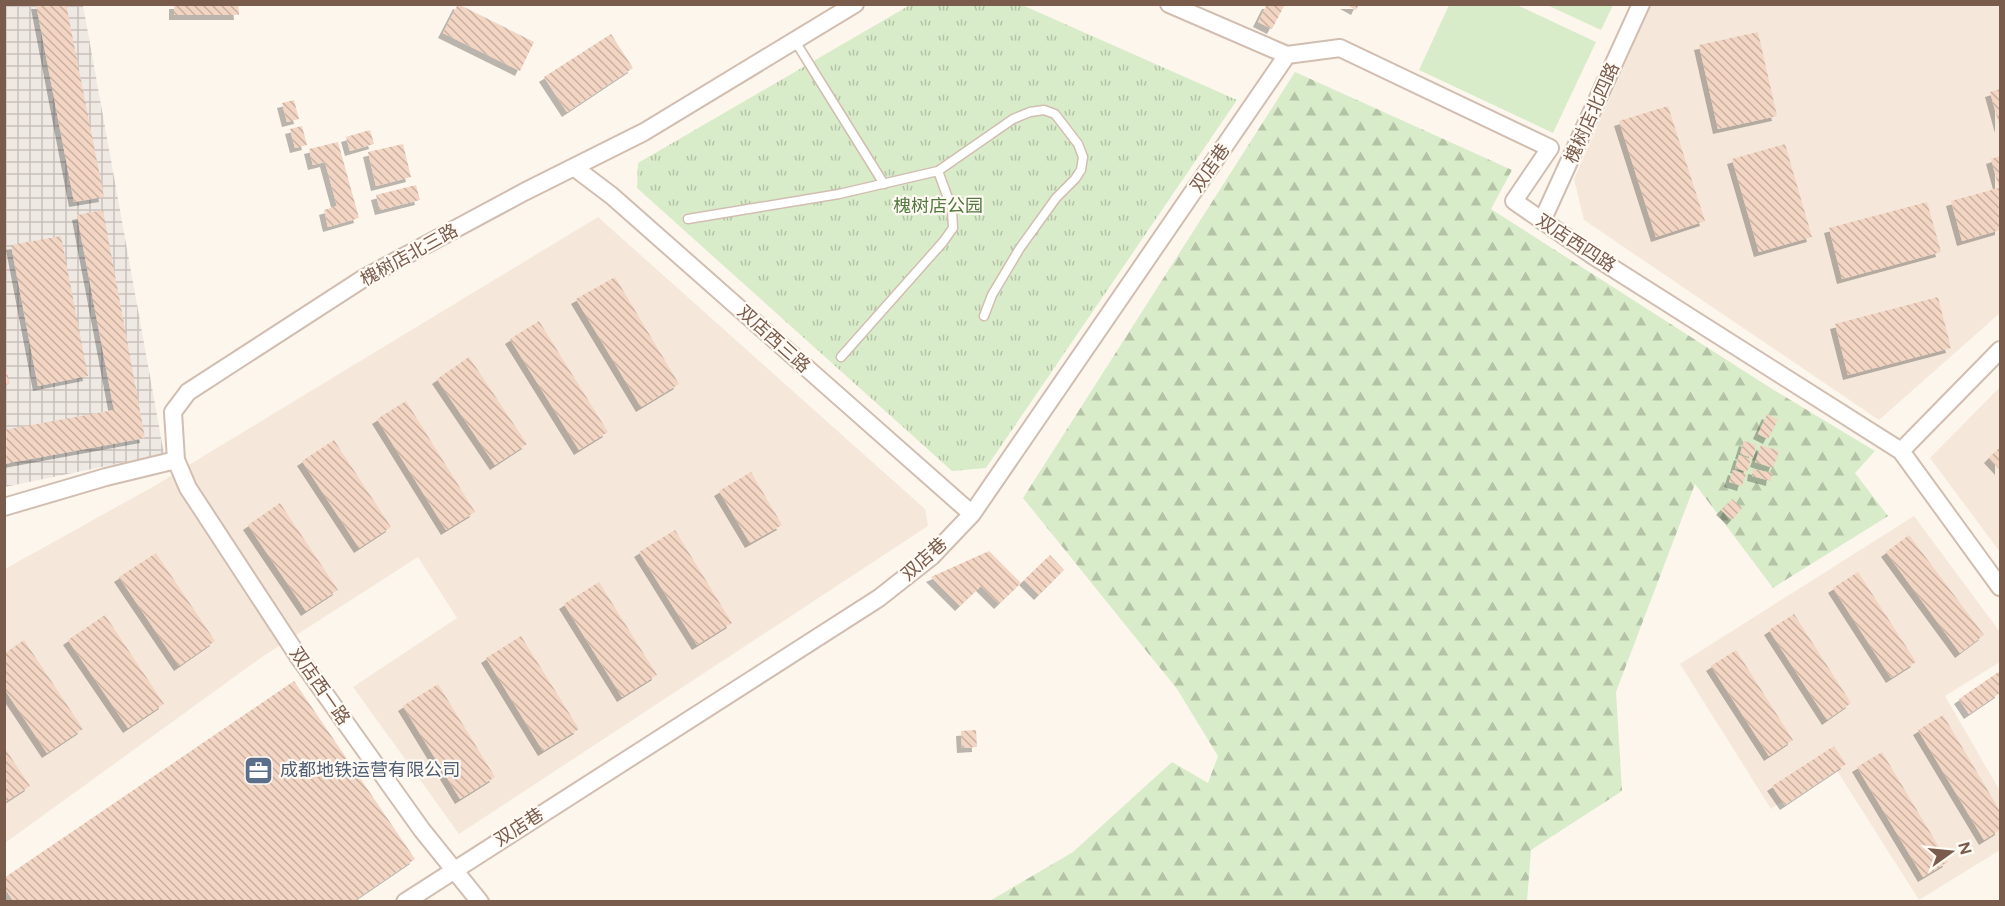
<svg xmlns="http://www.w3.org/2000/svg" width="2005" height="906" font-family="Figtree,'Noto Sans SC',sans-serif">
  <style>
    .residential { fill: #f5e8da }
    .industrial { fill: url(#industrial-grid) }
    .forest { fill: url(#forest-firs) }
    .park { fill: url(#park-tufts) }
    .pitch { fill: #d8ecc9 }
    .building { fill: url(#building-back-hatch); filter: url(#shadow) }
    .lines { fill: none; stroke-linecap: round; stroke-linejoin: round }
    .service-casing { stroke: #d1beb0; stroke-width: 11 }
    .minor-casing { stroke: #d1beb0; stroke-width: 20 }
    .service { stroke: #fff; stroke-width: 8 }
    .minor { stroke: #fff; stroke-width: 16 }
    .labels { text-anchor: middle; dominant-baseline: central; stroke-width: 4.5; stroke-linejoin: round; paint-order: stroke }
    .street-label { font-size: 18px; fill: #7a5c4d; stroke: #fffaf3 }
    .park-label { font-size: 18px; fill: #537a41; stroke: #fffaf3 }
    .service-label { font-size: 18px; fill: #4e5e75; stroke: #fffaf3; text-anchor: start }
  </style>
  <defs>
    <pattern id="industrial-grid" width="8" height="8" patternUnits="userSpaceOnUse" patternTransform="scale(1.5)"><rect width="8" height="8" fill="#efe9e4"/><path d="M0 4h8M4 0v8" fill="none" stroke="#c7c0bb"/></pattern>
    <pattern id="forest-firs" width="22" height="20" patternUnits="userSpaceOnUse" patternTransform="scale(1.5)"><rect width="22" height="20" fill="#d8ecc9"/><path d="M5 1l3.5 6h-7zM16 11l3.5 6h-7z" fill="#b4c2a5"/></pattern>
    <pattern id="park-tufts" width="24" height="20" patternUnits="userSpaceOnUse" patternTransform="scale(1.5)"><rect width="24" height="20" fill="#d8ecc9"/><path d="M3 7l-1-3M5 7V3M7 7l1-3M15 17l-1-3M17 17v-4M19 17l1-3" fill="none" stroke="#b4c2a5"/></pattern>
    <pattern id="building-back-hatch" width="6" height="6" patternUnits="userSpaceOnUse" patternTransform="scale(1.5)"><rect width="6" height="6" fill="#f3d5c3"/><path d="M-1 5l2 2M0 0l6 6M5-1l2 2" fill="none" stroke="#cab0a1"/></pattern>
    <filter id="shadow"><feDropShadow dx="-5" dy="5" stdDeviation="0" flood-color="#0004"/></filter>
  </defs>
  <rect width="100%" height="100%" fill="#fdf6ec"/>
  <path class="residential" d="M1651,5H2000V313L1879,420L1584,220L1574,179Z
    M598,217L925,509L928,526L459,834L353,687L457,618L418,557L262,657L5,843V569L156,485Z
    M2000,387V552L1930,458Z
    M1914,516L2000,632V662L1945,696L2000,791V850L1919,900L1834,766L1771,809L1680,664Z"/>
  <path class="industrial" d="M5,5H83L164,454L5,487Z"/>
  <path class="forest" d="M1295,72L1512,170L1491,209L1769,387L1875,451L1855,473L1888,516L1773,588L1695,484L1616,692L1622,791L1531,850L1527,901L988,902L1073,852L1172,762L1208,783L1218,756L1177,689L1023,498Z"/>
  <path class="park" d="M910,5H1022L1237,100L986,468L952,471L637,188L638,163Z"/>
  <path class="pitch" d="M1449,5H1517L1596,42L1553,133L1419,70Z
    M1547,5H1613L1601,30Z"/>
  <path class="building" d="M36,4H66L104,197L74,202Z
    M174,4H238L239,15H174Z
    M458,4L534,42L520,71L443,33Z
    M1267,4H1285L1272,29L1258,22Z
    M1345,4H1359L1356,10Z
    M1758,32L1777,116L1718,129L1699,45Z
    M611,34L633,68L567,112L544,77Z
    M2000,89V128L1990,92Z
    M294,100L299,119L287,122L282,103Z
    M1668,106L1705,221L1656,237L1619,121Z
    M302,126L307,145L295,148L290,129Z
    M370,130L374,144L350,151L346,137Z
    M338,142L359,218L328,227L324,210L337,206L325,162L313,165L309,149Z
    M403,144L411,177L376,186L368,152Z
    M1785,144L1812,237L1759,252L1732,159Z
    M2000,156V230L1962,241L1951,201L1999,188L1991,159Z
    M416,185L420,200L380,210L376,195Z
    M1927,202L1941,252L1842,279L1829,228Z
    M103,210L145,438L4,464V430L114,410L77,215Z
    M61,236L88,376L38,386L11,245Z
    M615,277L679,384L641,407L576,299Z
    M1938,297L1951,348L1848,375L1835,324Z
    M539,321L608,432L579,450L510,339Z
    M469,357L527,444L495,465L437,379Z
    M4,361L10,384L4,385Z
    M406,401L475,512L446,530L377,419Z
    M1767,414L1778,420L1768,439L1758,434Z
    M334,440L391,527L359,548L302,461Z
    M1744,441L1756,445L1753,458L1740,454Z
    M1761,445L1779,451L1773,468L1755,462Z
    M2000,447V470L1989,458Z
    M1739,455L1751,459L1747,472L1735,468Z
    M1753,469L1772,473L1771,481L1752,476Z
    M1733,470L1746,474L1742,486L1729,482Z
    M751,472L782,525L750,543L719,491Z
    M1732,499L1742,508L1732,520L1721,510Z
    M280,503L338,590L306,611L248,525Z
    M675,530L732,623L697,645L639,552Z
    M1909,535L1984,635L1960,653L1886,552Z
    M989,551L1021,583L999,604L981,586L960,606L931,577Z
    M156,553L215,641L179,666L119,577Z
    M1050,555L1064,570L1039,595L1024,580Z
    M1858,572L1916,662L1891,678L1833,588Z
    M599,582L657,675L622,697L564,604Z
    M1794,614L1851,703L1827,720L1769,630Z
    M105,615L164,704L128,728L68,640Z
    M521,636L579,729L543,751L486,658Z
    M24,640L83,729L47,753L5,690V653Z
    M1736,650L1793,740L1769,756L1711,666Z
    M2000,671V693L1969,714L1959,699Z
    M294,681L415,859L352,902H14L4,887V878Z
    M438,684L495,777L460,799L403,706Z
    M1943,715L2000,811V830L1984,840L1918,730Z
    M976,730L977,747L962,748L961,731Z
    M1834,746L1846,764L1785,805L1772,786Z
    M4,747L30,786L4,803Z
    M1882,752L1948,862L1923,877L1857,767Z"/>
  <g class="lines">
    <defs>
      <path id="service" d="M795,41L884,184
        M688,219L839,194L938,171L1013,119L1030,112L1044,110L1055,114L1078,144L1083,157L1081,170L1075,179L1056,198L1020,248L992,295L984,316
        M841,357L943,242L953,228L952,209L938,171"/>
      <path id="minor" d="M1169,4L1287,55L1340,48L1550,148L1514,201L1592,255L1901,451L2000,587
        M575,168L612,196L972,514
        M1542,221L1641,4
        M1901,451L2000,350
        M176,460L188,488L300,659L422,830L480,902
        M4,507L106,477L176,460L173,412L188,392L364,278L524,192L644,132L855,4
        M405,902L879,598L931,557L972,514L1287,55"/>
    </defs>
    <use href="#service" class="service-casing"/>
    <use href="#minor" class="minor-casing"/>
    <use href="#service" class="service"/>
    <use href="#minor" class="minor"/>
  </g>
  <defs>
    <symbol id="office-square" viewBox="-11 -11 22 22"><rect x="-9" y="-9" width="18" height="18" rx="4" fill="#5c6f8a" stroke="#fffaf3"/><path d="M-6-3h4V-5.5h4V-3h4V5H-6ZM-1-4.5V-3h2v-1.5ZM-6 0V1H6V0Z" fill="#fff"/></symbol>
  </defs>
  <g fill-rule="evenodd">
    <use href="#office-square" x="242" y="754" width="33" height="33"/>
  </g>
  <g class="labels">
    <g class="street-label">
      <text transform="translate(1592 113) rotate(-66)">槐树店北四路</text>
      <text transform="translate(1210 168) rotate(-55)">双店巷</text>
      <text transform="translate(1576 243) rotate(33)">双店西四路</text>
      <text transform="translate(409 255) rotate(-29)">槐树店北三路</text>
      <text transform="translate(774 339) rotate(42)">双店西三路</text>
      <text transform="translate(924 559) rotate(-42)">双店巷</text>
      <text transform="translate(320 686) rotate(55)">双店西一路</text>
      <text transform="translate(519 827) rotate(-33)">双店巷</text>
    </g>
    <g class="park-label">
      <text x="938" y="206">槐树店公园</text>
    </g>
    <g class="service-label">
      <text x="280" y="770">成都地铁运营有限公司</text>
    </g>
  </g>
  <rect width="2005" height="906" fill="none" stroke="#7a5c4d" stroke-width="12"/>
  <g transform="translate(1951 852) rotate(75)" stroke="#fffaf3" stroke-width="4.5" paint-order="stroke">
  <path d="M0-4.5L10 22L0 15L-10 22Z" fill="#7a5c4d"/>
  <text y="-9" font-size="16" font-weight="bold" text-anchor="middle" fill="#7a5c4d">N</text>
  </g>
</svg>
